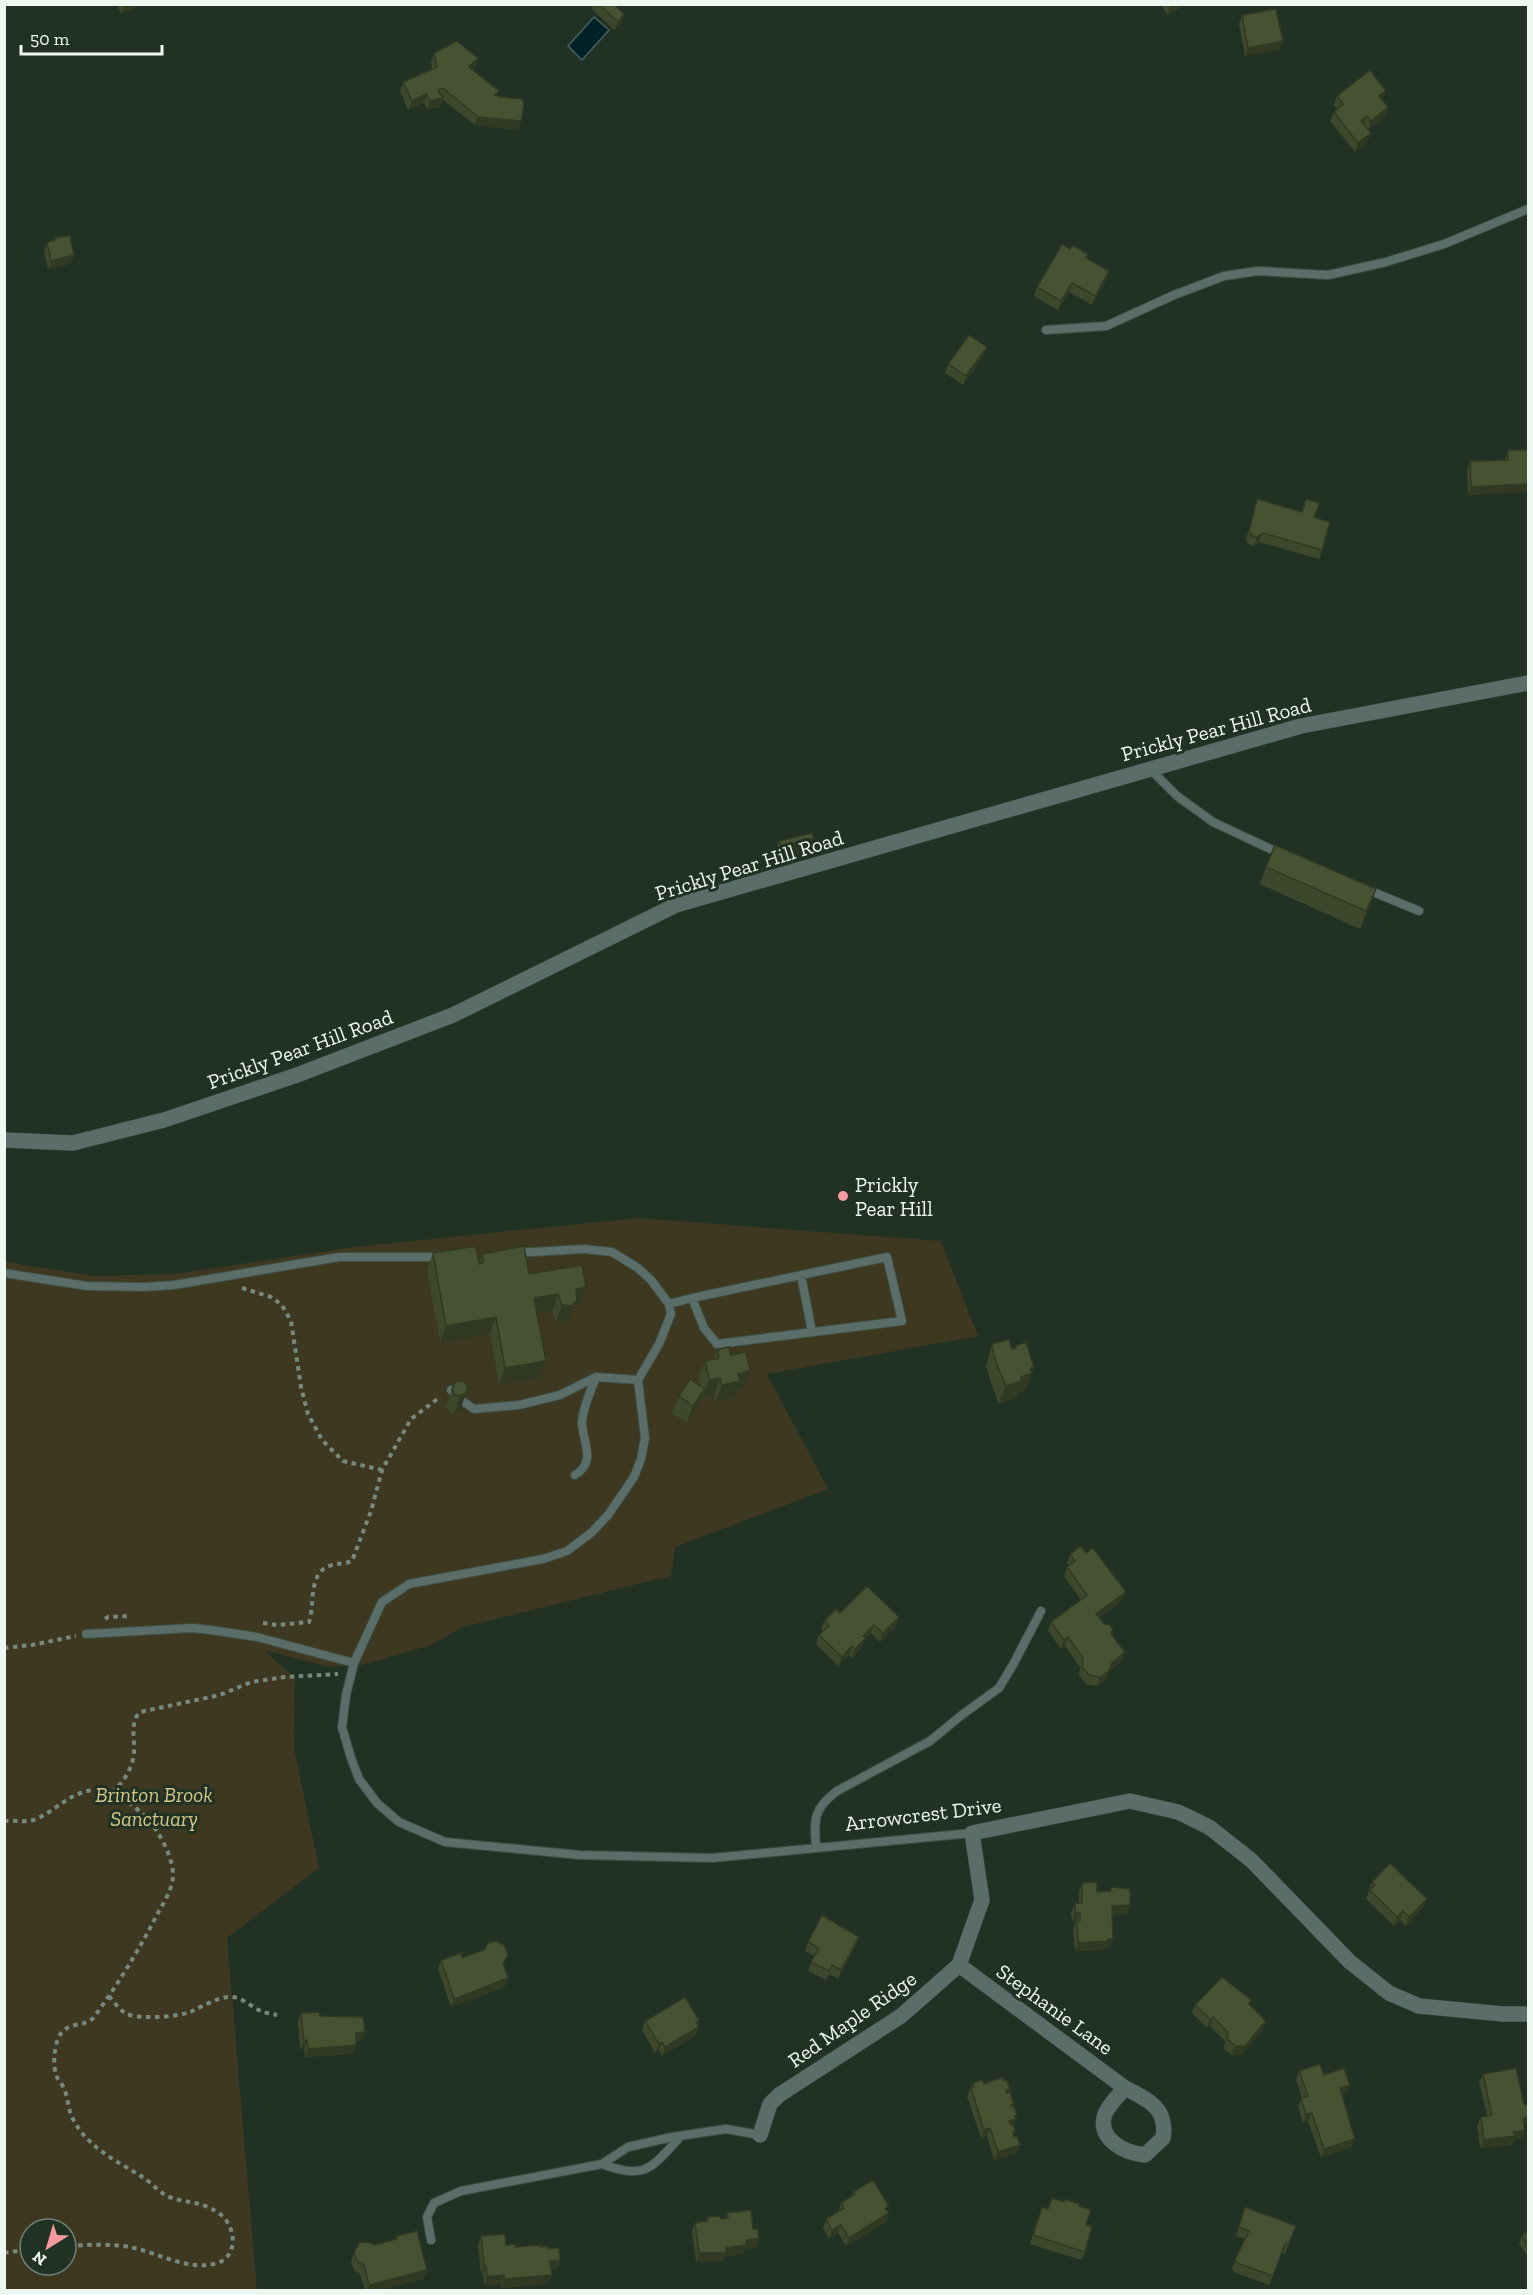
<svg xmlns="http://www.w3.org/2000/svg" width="1533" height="2295" font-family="'Zilla Slab',serif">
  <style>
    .green { fill: #3d381f; fill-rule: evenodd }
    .water { fill: #002227; stroke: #476263; stroke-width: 1.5 }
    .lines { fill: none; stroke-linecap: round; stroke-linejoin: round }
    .service-casing { stroke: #3e4e41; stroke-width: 10 }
    .minor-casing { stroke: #3e4e41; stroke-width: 16 }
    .path { stroke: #79887d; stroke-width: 4; stroke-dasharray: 4.5 4.5; stroke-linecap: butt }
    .service { stroke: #5a6d69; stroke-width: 8 }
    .minor { stroke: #5a6d69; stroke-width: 15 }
    .wall { fill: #3c472b }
    .shaded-wall { fill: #313923 }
    .building { fill: #465232; stroke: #313923; stroke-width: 1.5 }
    .poi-dot { fill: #f59b9f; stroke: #213225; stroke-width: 2 }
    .labels { text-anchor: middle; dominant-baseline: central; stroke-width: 6; stroke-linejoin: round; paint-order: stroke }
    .street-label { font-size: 21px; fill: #edf8f0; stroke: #213225 }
    .poi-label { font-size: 21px; fill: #edf8f0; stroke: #213225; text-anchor: start }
    .park-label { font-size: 21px; font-style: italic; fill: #d3c687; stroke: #213225 }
  </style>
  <rect width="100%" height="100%" fill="#213225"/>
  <path class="green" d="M638,1218L941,1241L978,1336L767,1374L828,1489L675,1547L671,1576L463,1627L431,1645L362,1665L329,1667L264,1650L295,1678L294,1748L319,1868L227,1938L257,2290H5V1262L96,1276L176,1274L354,1247ZM30,2229H66V2265H30Z"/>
  <path class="water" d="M594,17L609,30L582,60L568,46Z"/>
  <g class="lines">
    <defs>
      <path id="service" d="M1046,330L1106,326L1174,295L1224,276L1258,271L1328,275L1386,262L1444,244L1528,209
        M1150,769L1177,796L1213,822L1281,854
        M1366,889L1419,911
        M515,1253L584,1249L612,1252L638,1268L651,1280L669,1304L671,1314L659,1344L638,1380L645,1438L641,1459L634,1477L608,1515L591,1533L567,1551L543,1559L409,1584L382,1602L354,1663L346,1695L342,1727L351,1758L359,1779L377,1803L399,1822L445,1842L580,1855L712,1858L972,1833
        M4,1273L87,1286L144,1287L174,1285L339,1257H442
        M801,1275L812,1332
        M669,1304L692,1298L887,1257L902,1321L717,1344L704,1328L692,1298
        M451,1390L461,1400L474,1409L519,1405L560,1395L596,1377L638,1380
        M575,1475C597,1461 583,1444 582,1423C582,1409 591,1391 596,1377
        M86,1634L192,1628L211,1630L257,1637L354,1663
        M816,1848C814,1819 813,1809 837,1791L930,1741L963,1714L999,1688L1014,1663L1041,1611
        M602,2164C646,2181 652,2167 681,2136
        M431,2240L427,2217L434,2203L461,2191L602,2164L628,2147L672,2137L726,2129L760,2135"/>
      <path id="minor" d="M4,1140L73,1143L164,1120L297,1075L453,1015L676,905L1301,726L1528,683
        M959,1965L1125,2088C1149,2100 1168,2109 1163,2138L1145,2155C1125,2153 1096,2139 1105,2114C1109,2104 1119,2095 1125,2088
        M760,2135L770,2104L779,2095L901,2016L959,1965L982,1900L972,1833L1130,1801L1178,1812L1209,1827L1251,1860L1350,1962L1389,1993L1419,2006L1503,2014H1528"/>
    </defs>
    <use href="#service" class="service-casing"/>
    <use href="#minor" class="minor-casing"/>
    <path class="path" d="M242,1288L271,1297L282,1305L291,1321L301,1387L308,1414L322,1440L343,1461L382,1470
      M105,1619L108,1617L130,1616
      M263,1623L277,1625L309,1622C315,1604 308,1574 329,1566C337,1563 345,1564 352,1561L371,1511L382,1470L411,1419L440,1397
      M4,1648L32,1645L76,1636
      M112,1792C122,1784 130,1772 133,1759C137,1744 128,1724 140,1712L220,1695L251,1682L285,1677L338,1674
      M4,1821C15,1820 27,1823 36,1819C59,1809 71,1790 98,1790C114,1790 133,1805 145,1816C158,1829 174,1858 173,1877C172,1889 165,1901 159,1911C140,1948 119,1983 94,2017C85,2029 66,2019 58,2039C54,2049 53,2064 56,2075C58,2080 63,2085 65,2091C68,2099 68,2108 72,2117C86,2147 117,2161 144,2178C151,2183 163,2195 169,2197C189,2204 200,2200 220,2214C237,2227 239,2259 214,2264C187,2270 160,2254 134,2248C113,2243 88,2245 66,2246
      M109,1996C114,2002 119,2009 125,2013C135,2020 178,2017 190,2012C202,2007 215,1998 229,1997C242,1996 252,2008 263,2012C267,2013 272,2014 277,2015
      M4,2253L30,2249"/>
    <use href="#service" class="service"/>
    <use href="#minor" class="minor"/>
  </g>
  <path class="wall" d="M117,4H136L135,8L121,14Z
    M593,4H614L624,14L621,23L614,30L592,9Z
    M1161,4H1187L1167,15Z
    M1242,15L1283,41L1280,49L1245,56L1239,24Z
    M434,53L478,58L475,67L472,70L521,121L518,130L475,125L442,99L440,107L427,109L424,103L408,110L400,91L403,82L432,69L431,62Z
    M1337,96L1382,100L1388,107L1385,116L1368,129L1371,133L1367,141L1355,152L1330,121L1334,112L1337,109L1334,105Z
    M55,237L74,255L70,264L48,269L44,251L47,242L54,241Z
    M1087,258L1106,280L1092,305L1069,292L1058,310L1034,296L1037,287Z
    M987,347L983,356L963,385L945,373L948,364Z
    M1508,450H1528V492L1468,495L1467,470L1470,461L1505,460Z
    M1257,499L1301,512H1317L1315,517L1322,550L1319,559L1259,542L1254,546L1248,544L1246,539Z
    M779,841L808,856L775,864L773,858Z
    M1266,867L1376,889L1370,906L1360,929L1260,884Z
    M433,1253L479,1262L482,1254L529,1274L579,1304L575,1305L570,1318L566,1323L556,1322L552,1312L537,1314L540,1378L499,1385L490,1334L440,1343L427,1271Z
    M992,1344L1012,1349L1014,1348L1015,1346L1034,1367L1026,1390L1018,1393L1016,1398L999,1404L992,1386L986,1366Z
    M717,1350L731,1355L743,1388L737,1390L734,1398L715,1402L714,1395L703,1398L702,1396L698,1406L687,1423L672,1413L679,1396L700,1386L698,1378L705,1361L714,1359Z
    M465,1382L460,1411L454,1414L449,1412L446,1407L454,1383Z
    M1070,1554L1122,1600L1099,1618L1104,1624L1113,1629L1111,1635L1122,1661L1109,1672L1106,1680L1097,1686L1086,1684L1079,1675L1080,1667L1065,1646L1061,1649L1048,1631L1051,1622L1081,1600L1064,1576L1067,1567L1069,1566L1067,1563Z
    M840,1613L896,1626L880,1642L871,1633L865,1639L862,1647L852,1658L849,1655L838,1666L816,1644L819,1635L823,1632L821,1629L824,1621Z
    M1372,1882L1423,1908L1406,1926L1400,1920L1394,1926L1366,1899Z
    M1082,1883L1097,1892L1130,1905L1127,1914L1112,1915L1110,1947L1105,1948V1950L1075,1951L1073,1930L1076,1921L1072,1922L1071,1912L1075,1903H1079V1891Z
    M859,1937L856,1945L838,1979L829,1974L826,1980L808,1971L814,1956L805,1951L808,1942Z
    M462,1958L504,1965L505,1987L451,2007L438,1969L441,1960Z
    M1249,2004L1266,2021L1263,2030L1242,2054L1231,2055L1224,2048L1225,2041L1210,2026L1207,2028L1192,2013L1195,2005Z
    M301,2013L320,2016L362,2041H356V2045L353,2054L305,2057L304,2049H300L298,2022Z
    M699,2020L696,2035L662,2056L659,2050L655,2053L642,2030L645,2021Z
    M1299,2071L1324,2075L1346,2093L1342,2095L1355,2139L1352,2147L1321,2158L1308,2121L1303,2123L1298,2107L1301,2099L1302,2098L1296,2080Z
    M1483,2074L1524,2104L1528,2106V2118L1524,2126L1525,2130L1522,2138L1514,2140L1512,2145L1480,2148L1477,2126L1481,2117L1487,2116L1479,2082Z
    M973,2083L984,2084L1009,2092L1013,2106V2125L1015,2131L1014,2135L1016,2153L994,2160L987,2136L981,2138L967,2096Z
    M853,2192L887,2210L889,2213L886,2222L846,2246L838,2233L829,2239L823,2228L826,2219L838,2212L841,2203L852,2196Z
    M1079,2206L1086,2225L1085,2252L1081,2260L1030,2244L1039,2216L1048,2209Z
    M1245,2207L1296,2226L1285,2254L1281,2253L1269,2285L1234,2272L1232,2269L1245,2239L1236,2236Z
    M727,2213L756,2248L745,2249L743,2254L725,2256L723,2262H696L692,2231L695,2223L706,2221L707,2217L721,2219L725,2218Z
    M1528,2231V2257L1519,2244L1522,2236Z
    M396,2236L427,2270L423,2279L378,2290H365L360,2274L354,2270L351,2262L354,2253L374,2245L395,2240Z
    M481,2236L515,2247H540L548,2249L560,2260L557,2269H551L552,2275L548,2284L501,2288V2284L484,2286L483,2274H481L478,2245Z"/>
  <path class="shaded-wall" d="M126,4H136L135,8L121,14L124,5Z
    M1174,4H1187L1167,15L1170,6Z
    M624,14L621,23L614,30L618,22Z
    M1283,41L1280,49L1245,56L1248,48Z
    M478,58L475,67L466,76L469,67Z
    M1386,91L1383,99L1376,104L1379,96Z
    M427,94L424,103L408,110L412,101Z
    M443,98L440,107L427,109L430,101Z
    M1388,107L1385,116L1368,130L1371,121Z
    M1367,116L1364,125L1361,121Z
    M478,117L521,121L518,130L475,125Z
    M1371,133L1367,141L1355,152L1358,143Z
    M74,255L70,264L48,269L51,261Z
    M1109,271L1106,280L1092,305L1095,296Z
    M1072,283L1069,292L1058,310L1061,301Z
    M987,347L983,356L963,385L966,376Z
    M1528,484V492L1468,495L1471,487Z
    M1263,533L1259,542L1254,546L1257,537Z
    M814,838L808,856L775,864L781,847Z
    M1376,889L1370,906L1360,929L1366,911Z
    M586,1287L579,1304L575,1305L570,1318L566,1323L556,1322L562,1305L576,1289Z
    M558,1294L552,1312L527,1315L534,1298Z
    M496,1317L490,1334L440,1343L446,1326Z
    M546,1361L540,1378L499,1385L505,1368Z
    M1034,1367L1026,1390L1018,1393L1016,1398L999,1404L1006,1386L1021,1377L1030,1369Z
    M750,1371L743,1388L737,1390L734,1398L715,1402L722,1385L738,1374Z
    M720,1378L714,1395L703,1398L709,1380Z
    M705,1389L698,1406L687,1423L693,1406Z
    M466,1393L460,1411L454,1414L460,1396Z
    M1126,1592L1122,1600L1093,1622L1096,1614Z
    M899,1617L896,1626L880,1642L883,1633Z
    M874,1625L871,1633L865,1639L862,1647L852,1658L855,1649L863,1636Z
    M1068,1637L1065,1646L1061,1649L1064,1640Z
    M852,1646L849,1655L838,1666L842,1657Z
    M1125,1652L1122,1661L1109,1672L1106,1680L1097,1686L1100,1677L1111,1664Z
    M1427,1899L1423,1908L1406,1926L1409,1917Z
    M1130,1905L1127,1914L1109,1915L1112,1906Z
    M1403,1911L1400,1920L1394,1926L1397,1917Z
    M1075,1913H1080L1076,1921L1072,1922Z
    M859,1937L856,1945L838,1979L841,1970Z
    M1113,1939L1110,1947L1105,1948V1950L1075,1951L1078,1943Z
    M508,1978L505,1987L451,2007L454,1999Z
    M1213,2017L1210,2026L1207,2028L1210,2019Z
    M1266,2021L1263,2030L1242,2054L1231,2055L1235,2046Z
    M699,2027L696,2035L662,2056L665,2047Z
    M365,2032L362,2041L352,2042L356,2033Z
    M307,2040L304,2049H300L304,2041Z
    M662,2042L659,2050L655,2053L659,2044Z
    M356,2045L353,2054L305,2057L308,2049Z
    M1350,2085L1346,2093L1337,2097L1340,2088Z
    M1312,2113L1308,2121L1303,2123L1306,2114Z
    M1017,2115L1012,2127L1009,2121L1015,2116Z
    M1528,2115L1527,2122L1524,2126L1523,2119Z
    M990,2128L987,2136L981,2138L984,2130Z
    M1525,2130L1522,2138L1514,2140L1512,2145L1480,2148L1484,2140Z
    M1355,2139L1352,2147L1321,2158L1324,2149Z
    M1020,2145L1016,2153L994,2160L998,2152Z
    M889,2213L886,2222L846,2246L849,2238Z
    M841,2225L838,2233L829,2239L832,2230Z
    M759,2239L756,2248L745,2249L743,2254L725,2256L723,2262H696L699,2253L726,2248L746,2240Z
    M560,2260L557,2269L547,2270L550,2261Z
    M484,2266H486L483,2274H481Z
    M427,2270L423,2279L378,2290H367L369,2285Z
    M504,2275L501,2284L484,2286L487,2277Z
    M552,2275L548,2284L501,2288L504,2279Z"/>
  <path class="building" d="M599,4H614L624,14L618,22Z
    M1276,9L1283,41L1248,48L1242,15Z
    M457,41L478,58L469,67L499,91L495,95L500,97L523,99L524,106L521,121L478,117L443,88L438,90L443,98L430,101L427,94L412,101L403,82L437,67L434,53Z
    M1370,70L1386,91L1379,96L1388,107L1371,121L1367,116L1361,121L1371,133L1358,143L1334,112L1343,104L1337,96Z
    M70,236L74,255L51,261L47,242L56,240L55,237Z
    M1062,244L1070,249L1072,245L1088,254L1086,258L1109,271L1095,296L1072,283L1061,301L1037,287Z
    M969,335L987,347L966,376L948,364Z
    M1508,450H1528V484L1471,487L1470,461L1508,460Z
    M1257,499L1302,512L1306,499L1320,503L1314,517L1330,522L1322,550L1263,533L1257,537L1252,536L1249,531Z
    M812,833L814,838L781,847L779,841Z
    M1275,845L1376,889L1366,911L1266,867Z
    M476,1246L479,1264L483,1263L482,1254L524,1246L529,1274L582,1265L586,1287L576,1289L577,1300L572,1306L562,1305L558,1294L534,1298L546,1361L505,1368L496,1317L446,1326L433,1253Z
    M1009,1339L1012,1349L1016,1348L1015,1346L1026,1342L1034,1367L1030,1369L1032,1373L1021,1377L1022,1381L1006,1386L998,1368L992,1348V1344Z
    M729,1347L731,1355L746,1352L750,1371L738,1374L740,1381L722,1385L720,1378L709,1380L705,1361L719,1358L717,1350Z
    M690,1379L705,1389L693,1406L679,1396Z
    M459,1381L465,1382L468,1388L466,1393L460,1396L455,1395L452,1390L454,1383Z
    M1081,1546L1086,1553L1093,1548L1126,1592L1096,1614L1104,1624H1109L1113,1629L1111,1634L1125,1652L1111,1664L1109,1671L1100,1677L1089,1675L1082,1667L1083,1658L1068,1637L1064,1640L1051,1622L1087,1595L1067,1567L1075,1561L1070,1554Z
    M867,1586L899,1617L883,1633L874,1625L863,1636L866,1638L855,1649L852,1646L842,1657L819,1635L829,1626L824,1621L836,1609L840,1613Z
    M1390,1863L1427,1899L1409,1917L1403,1911L1397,1917L1370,1890L1375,1885L1372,1882Z
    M1097,1882V1892L1110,1891L1112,1887L1130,1889V1905L1112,1906L1113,1939H1108V1941L1078,1943L1077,1921H1080V1913H1075V1903H1082V1883Z
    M822,1915L859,1937L841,1970L832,1965L829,1971L811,1962L819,1948L808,1942Z
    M496,1941L504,1945L508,1955L503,1963L508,1978L454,1999L441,1960L461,1953L462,1958L484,1950L488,1943Z
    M1222,1977L1251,2000L1249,2004L1266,2021L1245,2046H1235L1227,2039L1228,2032L1213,2017L1210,2019L1195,2005Z
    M685,1997L699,2020L696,2022L699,2027L665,2047L662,2042L659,2044L645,2021Z
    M319,2012L320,2016L363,2017L365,2032L356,2033V2045L308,2049L307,2040L304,2041L301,2013Z
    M1320,2064L1324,2075L1344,2068L1350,2085L1340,2088L1355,2139L1324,2149L1312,2113L1306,2114L1301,2099L1308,2096L1299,2071Z
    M1516,2068L1524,2104L1528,2106V2115L1527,2117L1523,2119L1525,2130L1513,2132L1515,2136L1484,2140L1481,2117L1492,2115L1483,2074Z
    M1003,2077L1004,2081L1007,2080L1010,2090H1006L1007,2093L1010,2092L1014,2104L1011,2105V2107L1014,2106L1017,2115L1015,2116L1016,2119L1009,2121L1011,2125L1013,2124L1015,2131L1013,2132L1014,2137L1017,2136L1020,2145L998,2152L990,2128L984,2130L971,2088L974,2087L973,2083L982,2080L984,2084Z
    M873,2180L889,2206L885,2208L889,2213L849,2238L841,2225L832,2230L826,2219L844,2208L841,2203L855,2194L853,2192Z
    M1052,2198L1064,2202V2199L1080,2204L1079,2206L1091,2210L1086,2225L1092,2226L1085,2252L1033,2235L1042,2207L1048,2209Z
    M1245,2207L1296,2226L1288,2245L1285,2244L1273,2276L1237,2263L1235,2260L1249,2231L1239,2227Z
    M751,2210L753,2229H758L759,2239L746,2240V2245L726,2248V2253H699L695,2223L708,2221L707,2217L720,2216L721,2219L728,2218L727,2213Z
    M417,2231L427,2270L369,2285L364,2265L357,2261L354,2253L359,2243L368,2242L374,2245L397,2239L396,2236Z
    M1528,2231V2244L1522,2236Z
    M505,2234L506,2245L515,2244V2247L540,2245V2247L548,2246V2249L559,2248L560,2260L550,2261L552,2275L504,2279V2275L487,2277L486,2266H484L481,2236Z"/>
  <circle class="poi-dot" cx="843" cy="1196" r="6"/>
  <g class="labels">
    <g class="street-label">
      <text transform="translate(1216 729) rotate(-15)">Prickly Pear Hill Road</text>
      <text transform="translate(749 865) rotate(-17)">Prickly Pear Hill Road</text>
      <text transform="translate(300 1049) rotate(-20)">Prickly Pear Hill Road</text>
      <text transform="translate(923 1814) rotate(-7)">Arrowcrest Drive</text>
      <text transform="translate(1055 2009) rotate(36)">Stephanie Lane</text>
      <text transform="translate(852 2019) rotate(-35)">Red Maple Ridge</text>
    </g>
    <g class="poi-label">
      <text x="855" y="1184">Prickly<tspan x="855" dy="24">Pear Hill</tspan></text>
    </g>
    <g class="park-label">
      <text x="154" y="1794">Brinton Brook<tspan x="154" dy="24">Sanctuary</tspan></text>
    </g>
  </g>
  <rect width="1533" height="2295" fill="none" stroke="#edf8f0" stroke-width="12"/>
  <g transform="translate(48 2247) rotate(217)"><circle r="28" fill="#213225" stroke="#738176" stroke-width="1.5"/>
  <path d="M0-4.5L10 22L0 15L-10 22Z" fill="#f59b9f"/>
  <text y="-9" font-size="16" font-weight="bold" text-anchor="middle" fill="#edf8f0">N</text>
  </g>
  <path d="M21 45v9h141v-9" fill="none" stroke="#edf8f0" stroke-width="3"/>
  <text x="30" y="45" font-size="18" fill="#edf8f0" stroke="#213225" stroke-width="4.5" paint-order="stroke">50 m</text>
</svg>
